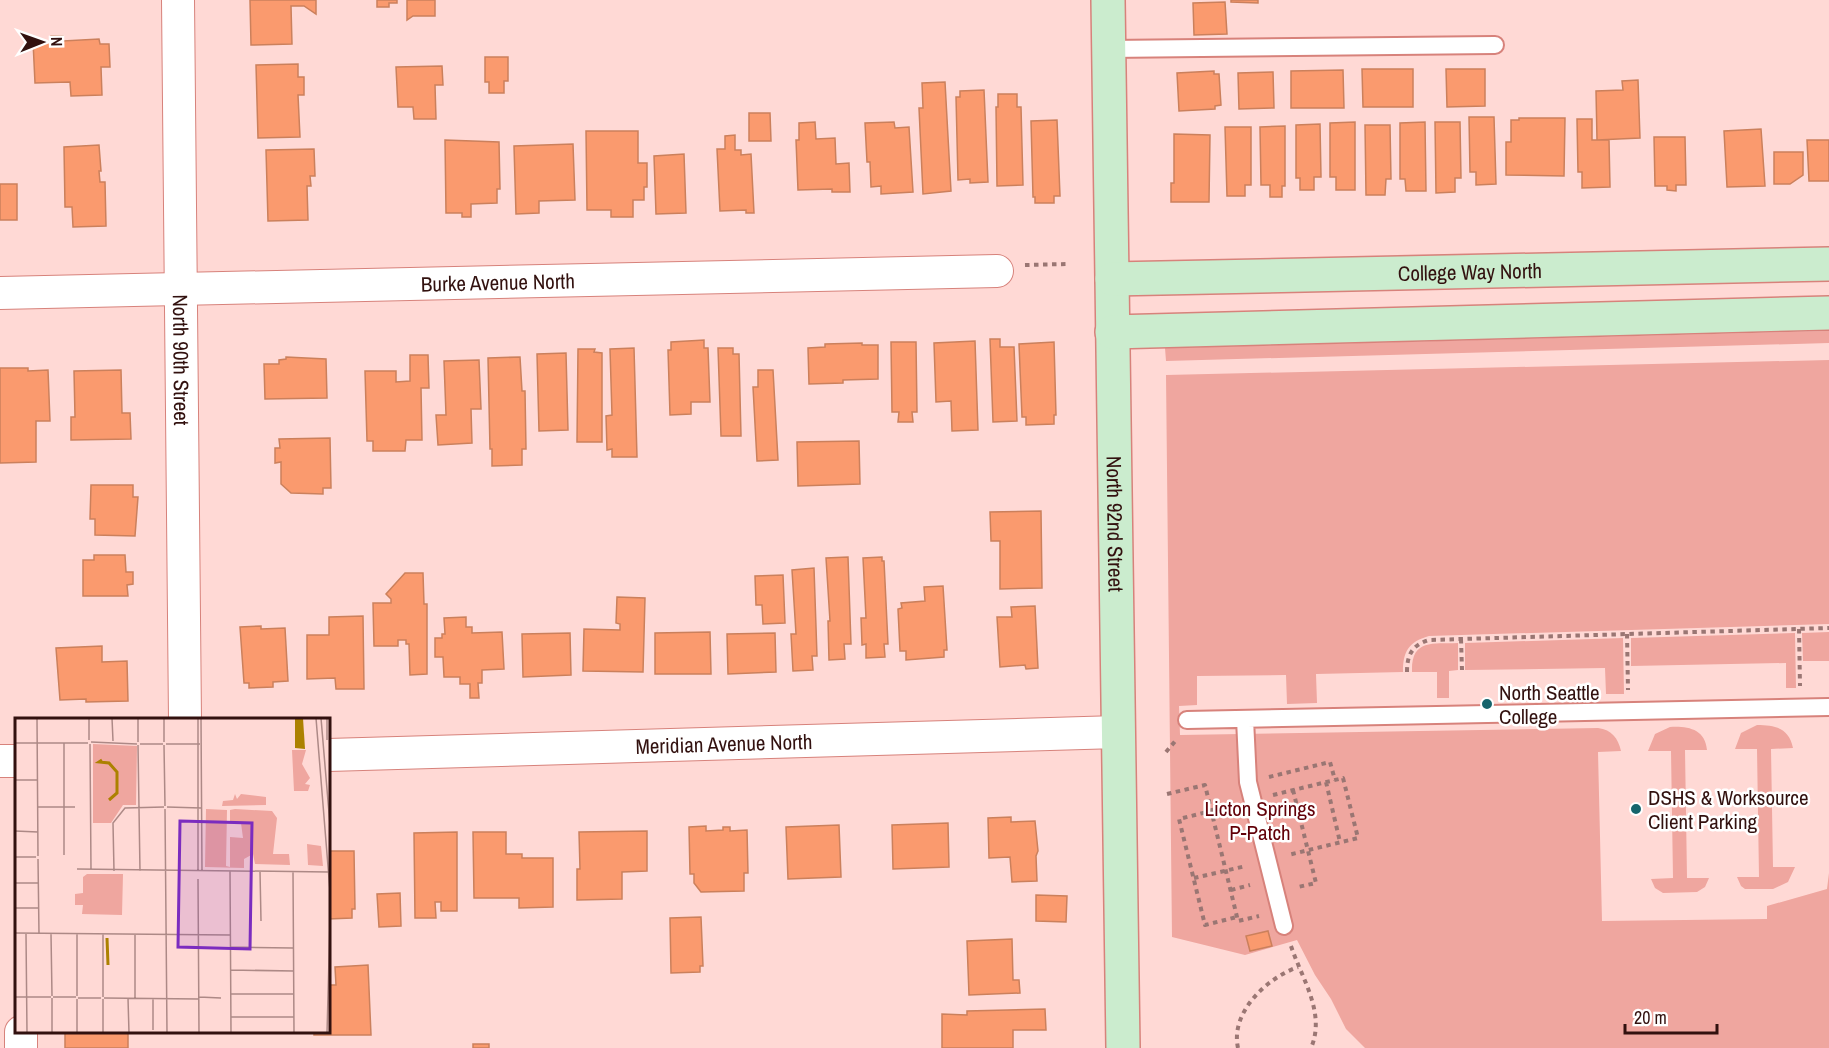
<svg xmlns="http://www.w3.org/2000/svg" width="1829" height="1048" font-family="'Archivo Narrow',sans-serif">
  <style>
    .green { fill: #efa69f }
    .building { fill: #fa9a6e; stroke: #cb805c; stroke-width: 1.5 }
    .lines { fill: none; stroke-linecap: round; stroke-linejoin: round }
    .lane-casing { stroke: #d7827b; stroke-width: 20 }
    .street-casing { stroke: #d7827b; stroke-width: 34 }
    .secondary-casing { stroke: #d7827b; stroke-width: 36 }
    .path { stroke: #9a7673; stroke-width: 4; stroke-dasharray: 4.5 4.5; stroke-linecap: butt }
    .lane { stroke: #fff; stroke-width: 16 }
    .street { stroke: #fff; stroke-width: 32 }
    .secondary { stroke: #cbecce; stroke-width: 33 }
    .poi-dot { fill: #16646c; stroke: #fff; stroke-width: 2 }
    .labels { text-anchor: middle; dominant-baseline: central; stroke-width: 5; stroke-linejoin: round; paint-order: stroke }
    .street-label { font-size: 21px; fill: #32110f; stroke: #fff }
    .poi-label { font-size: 21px; fill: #32110f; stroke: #fff; text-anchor: start }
    .park-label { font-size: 21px; fill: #620008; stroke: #fff }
    .inset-river { fill: none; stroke: #ac8100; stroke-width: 3 }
    .inset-road { fill: none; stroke: #ad8986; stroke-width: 1.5 }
    .view { fill: #7b2cbf; fill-opacity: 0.15; stroke: #7b2cbf; stroke-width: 3 }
    .inset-edge { fill: none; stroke: #32110f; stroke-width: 3 }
  </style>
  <rect width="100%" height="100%" fill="#ffd9d5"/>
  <path class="green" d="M1829,331V343L1166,361L1165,348Z
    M1829,360V624L1429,636C1408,642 1403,652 1403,672L1316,674L1317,703L1287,704L1286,675L1197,676V705L1179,706L1180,735L1598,728C1612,730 1618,738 1621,751L1598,752L1602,921L1767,919V906L1827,889L1829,873V1048H1365L1346,1029L1331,999L1315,975L1297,940L1245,955L1172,937L1166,375Z
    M1829,632V661H1803L1802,633Z
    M1795,633L1796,688H1786V663L1631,666V638Z
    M1623,638L1624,694H1606L1605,668L1465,670V643Z
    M1458,643V670L1449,671V698H1437V672H1412C1411,639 1432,644 1458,643Z
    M1757,725C1775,725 1789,728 1793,748L1771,749L1773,867H1795L1788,882L1773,889H1745L1741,886L1737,877H1759L1757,749H1735L1741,733Z
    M1670,727C1688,726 1705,729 1707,750H1685L1687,878H1709L1705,887L1697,892L1663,893L1655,888L1651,879L1673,878L1671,751H1648L1655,734Z"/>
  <path class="building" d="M250,0H316V14L304,6H291L292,44L251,45Z
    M377,0H397V3H389V7H377Z
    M407,0H435V16H413L407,20Z
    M1231,0H1258V3L1231,2Z
    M1225,2L1227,34L1194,35L1193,3Z
    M51,36H63V41L99,39L100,44H109L110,67H101L102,95L71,96L70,82L35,83L33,41H51Z
    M485,57H508V81H504V93H489V82H485Z
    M298,64V77H304V95H298L300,137L258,138L256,65Z
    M442,66L443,85H435L436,119H414L413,107H398L396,67Z
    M1362,69H1413V107H1363Z
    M1446,69H1485V106L1447,107Z
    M1343,70L1344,108H1291V71Z
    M1214,71V74H1219L1221,105L1215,106V109L1179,111L1177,73Z
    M1273,72L1274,108L1239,109L1238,73Z
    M1638,80L1640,138L1597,140L1596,91L1623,90L1622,81Z
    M945,82L951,191L923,194L919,108H923L922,83Z
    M984,90L988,182L970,183V179L958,180L956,97H960V91Z
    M998,94H1017V107H1021L1023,185L997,186L996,107H998Z
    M749,113H770L771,141H749Z
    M1469,117H1494L1496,184L1476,185V172H1470Z
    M1519,118H1565L1564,176L1506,175V142H1511V120H1519Z
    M1577,119H1592V140H1609L1610,187L1582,188V172H1578Z
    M1057,120L1060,196H1054V203H1035V197H1033L1031,121Z
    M815,122L816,139L835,138L836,164L849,163L850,192H832V189L798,190L796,140H799V123Z
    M894,122L895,128L909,127L913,192L881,194V186L871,187L870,162H867L865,123Z
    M1355,122V190H1336V177H1330V123Z
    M1425,122L1426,191H1406L1405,179H1400V123Z
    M1435,122H1460L1461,178H1455V192L1436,193Z
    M1320,124L1321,177H1314V190H1300V178H1296V125Z
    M1365,125H1390L1391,179H1386L1385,195H1366Z
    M1285,126V186H1282V197H1270V185H1261L1260,127Z
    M1225,127H1251V185H1245V196H1227Z
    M1761,129L1765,186L1727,187L1724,131Z
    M586,131H638V163H647V187H644V200H633V217H611V210H587Z
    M1174,134L1210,135L1209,202H1171V183H1174Z
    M735,135V150H741V155L751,154L754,213H746V210L720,211L717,149H725V136Z
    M1654,137H1685L1686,185H1676V191L1667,190V186H1655Z
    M445,140L499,142L500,189H497V203L471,204V217H462V213H446Z
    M1807,140H1829V181H1809Z
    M573,144L575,200L539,201V213L516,214L514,146Z
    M99,145L101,171H99L100,182H105L106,226L73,227L72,207H65L64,147Z
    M314,149L315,176H310L311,186H307L308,220L268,221L266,150Z
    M1774,152H1803V175L1790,184H1774Z
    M684,154L686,213L656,214L654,156Z
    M0,184H17V220H0Z
    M990,339H1000V347H1014L1017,421L993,422Z
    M704,340V348H708L710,402H691V414L670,415L668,350H671V342Z
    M975,341L978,430L952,431L951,401L936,402L934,343Z
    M891,342H916L917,412H912L913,422H898L899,412H892Z
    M1054,342L1056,415H1054V424L1026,425V417H1022L1019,344Z
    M862,343V345H878V379L843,380V383L809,384L808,348L825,347V344Z
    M634,348L637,457H612V449L607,450L606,416L612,415L610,349Z
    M718,348H733V354H739L741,436H721Z
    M578,349H595L594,352L602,353V442H577Z
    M566,353L568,430L539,431L537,354Z
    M410,355H428L429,388H421L422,440H406L405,451H373V441H367L365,371H396V382L410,381Z
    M286,357L326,359L327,398L265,399L264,364H279V360L286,359Z
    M520,357L522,391H525L526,449H522V465L492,466V449H490L488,358Z
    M479,360L481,409H471L472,443L438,445L436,415H446L444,361Z
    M0,368H28V371L48,370L50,421H36V462L0,463Z
    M121,370L122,413H130L131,439L71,440V417H75L74,371Z
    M758,370H773L778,460L757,461L753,387H758Z
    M330,438L331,488H323V494L291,493L281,484V462L275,463V448H280L279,439Z
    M859,441L860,484L798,486L797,442Z
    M91,485H133V497H138L135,536L95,535V519H90Z
    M1041,511L1042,588L1000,589V541H991L990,512Z
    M94,555H125L126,572H133V584L127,585L128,596H83V560H94Z
    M848,557L851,644H844L845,659L829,660L828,621H830L826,558Z
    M882,557V561H884L888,644H884L885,657L866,658V644L862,645L861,618H866L863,558Z
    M814,568L817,656H812L813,670L793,671L791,634H796L792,570Z
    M405,573H423L424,604H427V674L410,675L409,644H406V640H398V646H374L373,603H391V599L386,594Z
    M783,575L785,623L763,624L762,605H756L755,576Z
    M943,586L947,650H944V657L906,660V651H900L898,609L902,608L901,603L925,601L924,587Z
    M617,597L645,598L643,672L583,671L584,629L620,630V624L616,623Z
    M1035,606L1038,668L1026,669L1025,665L1000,667L997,617H1012L1011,607Z
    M363,616L364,689H336L335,678L307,679V635H329V617Z
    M466,617V627H472V633L502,632L504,669L482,670V683H478L479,698H470V684H460V677H444L443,657H435V638H442V634H445L444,618Z
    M261,626V629L285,628L288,681L273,682V687L249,688V683H244L240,627Z
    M710,632L711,674H655V633Z
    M570,633L571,675L523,677L522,634Z
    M775,633L776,672L728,674L727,634Z
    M102,646V662L127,661L128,701L86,702V699L60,700L56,648Z
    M1011,817V822L1035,821L1038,851L1036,856L1037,881L1012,882L1010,857L989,858L988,818Z
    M948,823L949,867L893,869L892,825Z
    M839,825L841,877L788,879L786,827Z
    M706,826V831L723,830V827H730V831L747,830L748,873H744V891L701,892L694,883V874H690L689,827Z
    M647,831V871L622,872V899L577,900V869H580L579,832Z
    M457,832V911H441V902H435L436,918H415L414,833Z
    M473,832H506V854H522V858H553V907L519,908V898H474Z
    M328,851H354L355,909H352V918L328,919Z
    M400,893L401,926L379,927L377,894Z
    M1036,895L1067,896L1066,922L1036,921Z
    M701,917L703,966H700V972L671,973L670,918Z
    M1268,931L1272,946L1250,951L1246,936Z
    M1012,939L1013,980H1019L1020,993L969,995L967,941Z
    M368,965L371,1035H314V1032H328V985H336L335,967Z
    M1045,1009L1046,1030H1013V1048H942V1014L967,1015V1011Z
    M65,1032H128V1048H65Z
    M473,1044H489V1048H473Z"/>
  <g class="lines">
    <defs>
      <path id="lane" d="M1108,49L1495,45
        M1245,719L1248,782L1284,926
        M1187,720L1829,707"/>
      <g id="street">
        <path id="s1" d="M178,0L185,720"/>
        <path id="s2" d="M0,293L997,271"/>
        <path id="s3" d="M328,755L1118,732"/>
        <path d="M0,761H16"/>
        <path d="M21,1032V1048"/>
      </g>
      <g id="secondary">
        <path id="s4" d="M1108,0L1123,1048"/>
        <path id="s5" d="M1112,279L1829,264"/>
        <path d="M1112,332L1829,313"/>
      </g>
    </defs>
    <use href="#lane" class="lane-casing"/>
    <use href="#street" class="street-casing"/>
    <use href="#secondary" class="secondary-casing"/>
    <path class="path" d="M1025,265L1067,264
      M1799,629L1800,686
      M1627,634L1628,690
      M1461,639L1462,670
      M1407,672C1407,655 1412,645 1429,640L1829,628
      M1166,752L1177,739
      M1269,777L1330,762L1335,780
      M1326,782L1340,842
      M1293,790L1316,883L1298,887
      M1167,794L1205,785L1238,921L1259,916
      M1273,795L1343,778L1358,838L1288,855
      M1231,806L1179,819L1205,925L1237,917
      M1194,878L1246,866
      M1231,890L1250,885
      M1291,946C1302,979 1326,1013 1311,1048
      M1238,1048C1230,1012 1267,978 1298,967"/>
    <use href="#lane" class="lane"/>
    <use href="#street" class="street"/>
    <use href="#secondary" class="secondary"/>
  </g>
  <g class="poi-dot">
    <circle cx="1487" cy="704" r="6"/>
    <circle cx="1636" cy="809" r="6"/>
  </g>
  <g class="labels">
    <g class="street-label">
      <text stroke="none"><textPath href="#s5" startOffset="358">College Way North</textPath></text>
      <text stroke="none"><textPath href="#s2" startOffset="498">Burke Avenue North</textPath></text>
      <text stroke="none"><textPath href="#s1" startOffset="360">North 90th Street</textPath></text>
      <text stroke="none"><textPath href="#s4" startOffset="524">North 92nd Street</textPath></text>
      <text stroke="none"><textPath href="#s3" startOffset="396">Meridian Avenue North</textPath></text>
    </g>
    <g class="poi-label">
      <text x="1499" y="692">North Seattle<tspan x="1499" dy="24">College</tspan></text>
      <text x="1648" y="797">DSHS &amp; Worksource<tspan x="1648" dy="24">Client Parking</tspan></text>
    </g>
    <g class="park-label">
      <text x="1260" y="808">Licton Springs<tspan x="1260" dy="24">P-Patch</tspan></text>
    </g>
  </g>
  <g transform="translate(15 718)">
    <rect width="315" height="315" fill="#ffd9d5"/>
    <path d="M78,26L122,28L121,87H108L96,105H78ZM277,32H291L287,46L295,60L290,66L295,67L293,73H279ZM220,76L222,81L226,76L251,79V87L207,88L208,83L218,82ZM191,91L212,92L211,148L215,149V119L228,120L226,105L215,103V92L220,91L257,93L262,100L258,136H274L275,147L240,146L238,136L229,141V150L190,149ZM292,126L306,128L308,148L293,147ZM72,156H108L107,197L67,196L68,187H60V176L68,175V159Z" fill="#efa69f"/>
    <path d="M280,0H288L290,31L280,30Z" fill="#ac8100"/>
    <path class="inset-river" d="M87,42L84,44L94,45L102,54V75L94,82M92,220L93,247"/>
    <path class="inset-road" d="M22,0L23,138M74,0V22M97,0L98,23M149,0V24M183,0V153M186,0L187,153M301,0L315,173M306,0L315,107M312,0V22M76,24L122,26M123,24V0M0,25H73M75,26L76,152M125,26H148M151,26H185M123,27L125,153M149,27L150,88M0,62H23M23,89H60M152,89L186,90M150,91L152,315M0,113L23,114M49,137V25M0,139H21M23,141L24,216M62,151L314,154M99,153L98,105L110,90L149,89M215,153L216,315M245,153L246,203M278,154L279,315M183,161L184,315M0,165H23M0,190H23M0,215L215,217M11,216L12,315M36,216L37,278M88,216V279M120,217V280M215,229L278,230M215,252L279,253M215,276H279M62,278V216M0,279H36M38,279H61M184,279L206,280M37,280V315M63,280H86M89,280L184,281M113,280L114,315M138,280V312M62,281V315M88,281V315M216,299H279M312,315L315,203"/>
    <path class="view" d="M165,103L237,105L235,231L163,229Z"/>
    <rect width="315" height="315" class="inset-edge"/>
  </g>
  <g transform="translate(42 42) rotate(89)" stroke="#ffffff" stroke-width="4.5" paint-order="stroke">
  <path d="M0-4.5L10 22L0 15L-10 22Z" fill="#32110f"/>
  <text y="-9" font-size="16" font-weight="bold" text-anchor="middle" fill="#32110f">N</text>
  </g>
  <path d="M1625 1024v9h92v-9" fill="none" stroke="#32110f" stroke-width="3"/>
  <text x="1634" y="1024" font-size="18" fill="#32110f" stroke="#ffffff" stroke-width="4.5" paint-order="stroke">20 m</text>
</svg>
